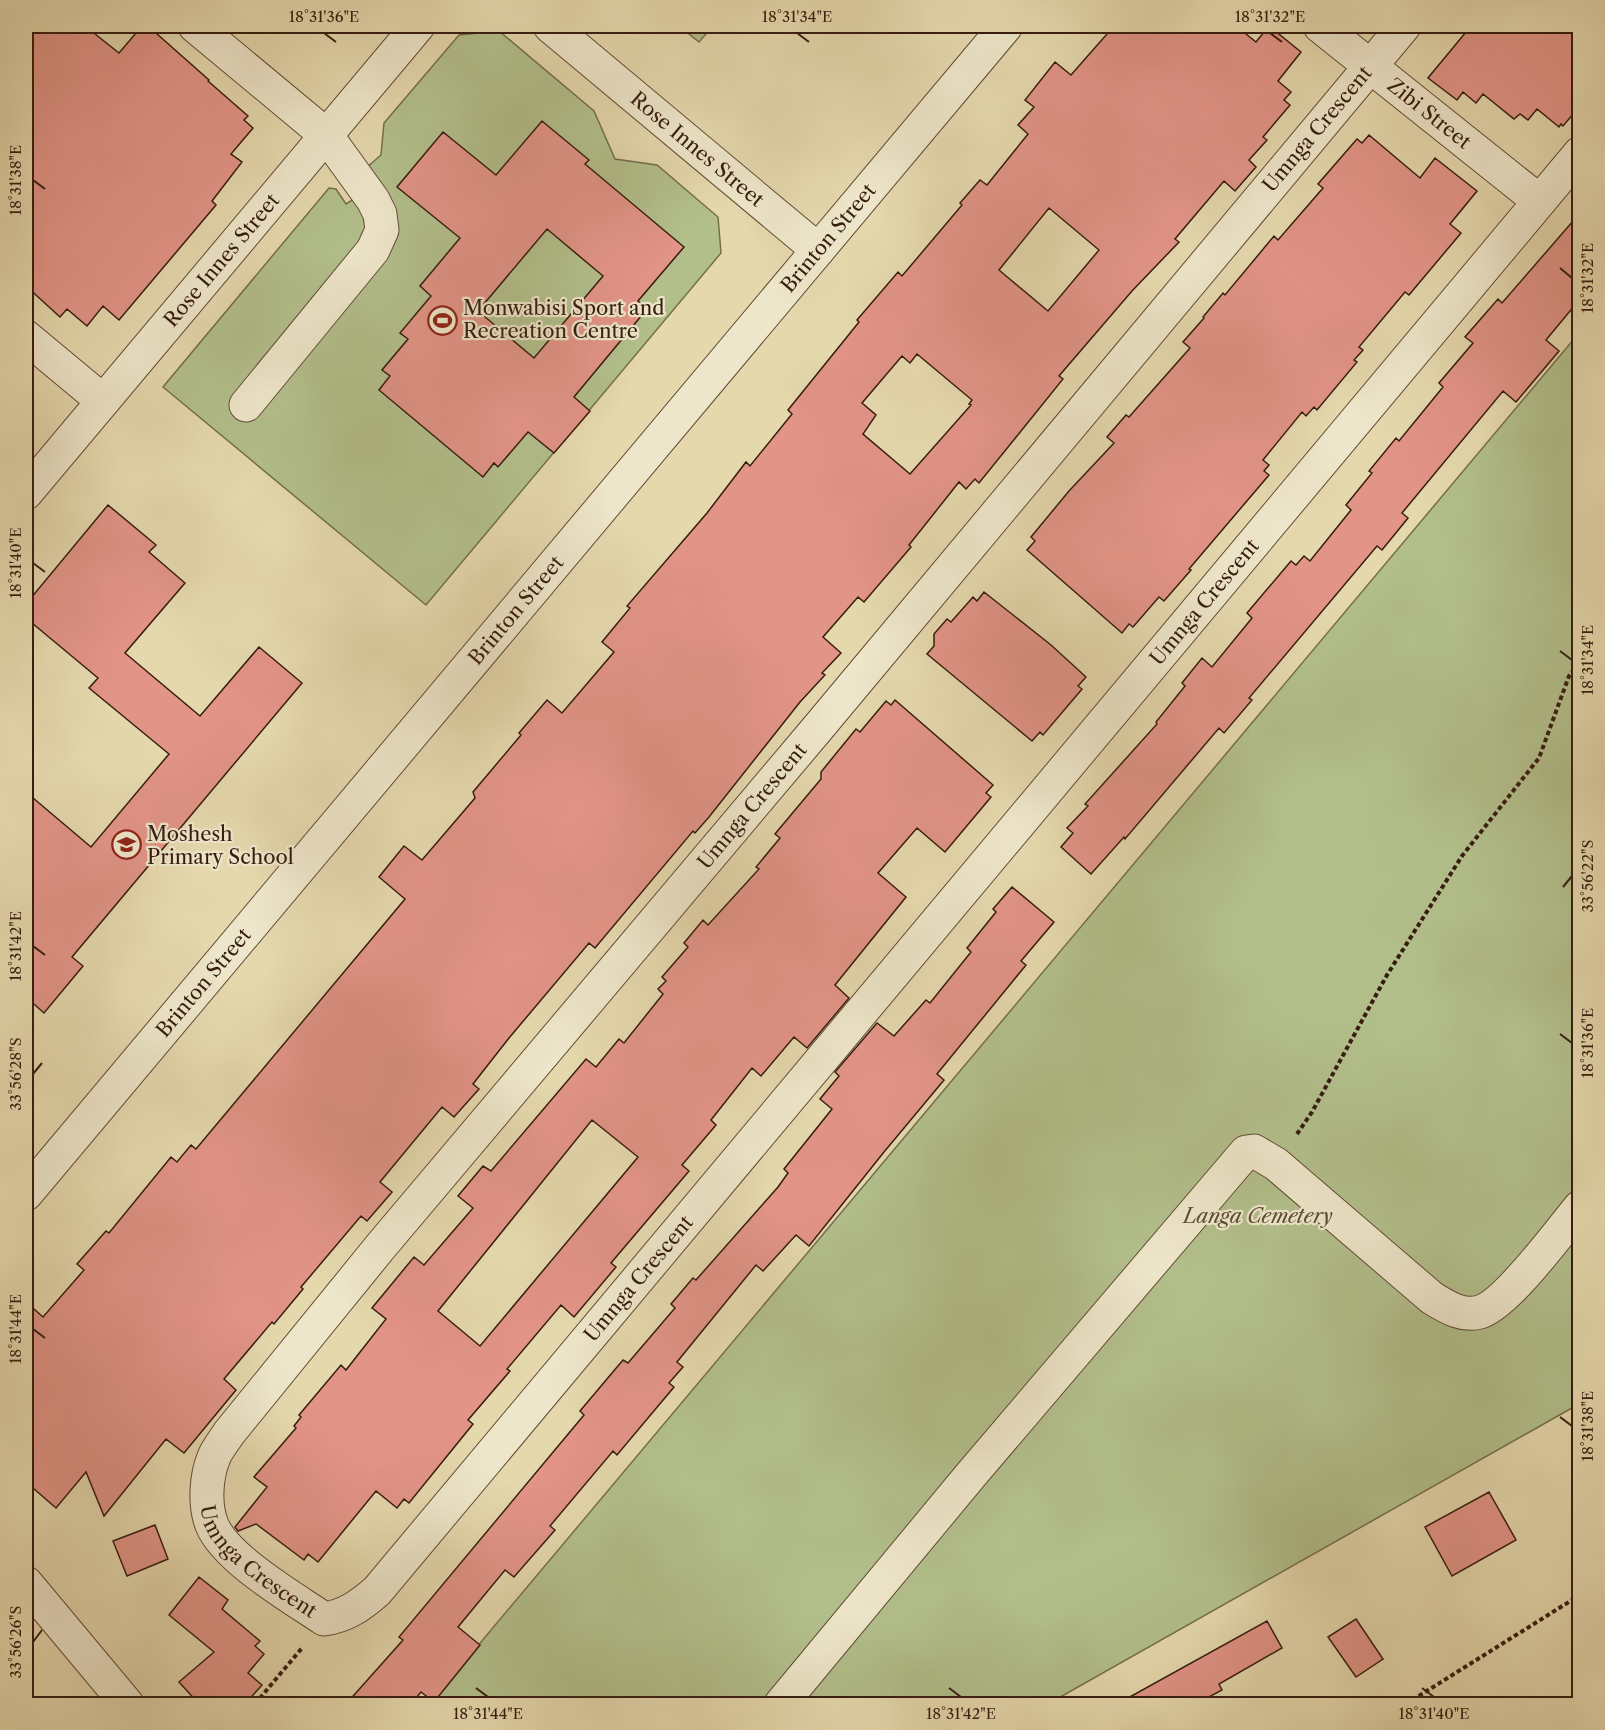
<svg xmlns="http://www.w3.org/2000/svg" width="1605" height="1730" font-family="'Libre Caslon Text',serif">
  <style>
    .green { fill: #b2bf8b; stroke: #746e4d; stroke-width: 1.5 }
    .building { fill: #e29487; stroke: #361c0f; stroke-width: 1.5; fill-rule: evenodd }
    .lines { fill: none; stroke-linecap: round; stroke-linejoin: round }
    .minor-casing { stroke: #624b36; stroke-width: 35 }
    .path { stroke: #361c0f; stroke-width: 4; stroke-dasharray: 4.5 3; stroke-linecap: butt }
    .minor { stroke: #eee6ca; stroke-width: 33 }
    .ticks { fill: none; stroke: #361c0f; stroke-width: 2 }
    .labels { text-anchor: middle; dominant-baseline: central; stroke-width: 4.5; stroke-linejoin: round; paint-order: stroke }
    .street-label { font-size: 20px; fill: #361c0f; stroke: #eee6ca }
    .poi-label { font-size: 20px; fill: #361c0f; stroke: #eee6ca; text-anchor: start }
    .park-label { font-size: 20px; font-style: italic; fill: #5b4d34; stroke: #eee6ca }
    .neatline { fill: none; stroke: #361c0f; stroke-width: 2 }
    .ticks-label { font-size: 15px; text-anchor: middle; fill: #361c0f }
  </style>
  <rect width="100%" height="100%" fill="#e5d8ad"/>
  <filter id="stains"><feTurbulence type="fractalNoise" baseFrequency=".00333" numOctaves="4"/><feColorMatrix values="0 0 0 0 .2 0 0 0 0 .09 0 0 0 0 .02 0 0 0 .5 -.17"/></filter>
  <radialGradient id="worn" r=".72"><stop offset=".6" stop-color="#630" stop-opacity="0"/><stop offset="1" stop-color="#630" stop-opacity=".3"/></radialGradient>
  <path class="green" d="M679,26H713L699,42Z
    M499,31L594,111L615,159L657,165L718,217L721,253L426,605L163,387L329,188L336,189L346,204L375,186L365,169L381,155L384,123L459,35Z
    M1579,333V1404L1048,1704H429Z"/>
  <path class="building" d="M26,26H85L119,53L142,26H148L209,80L208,81L248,116L244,120L253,128L231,154L242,162L212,201L216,205L119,320L103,306L87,326L67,309L60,317L26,286Z
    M1114,26H1236L1256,42L1269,26L1301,52L1278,81L1291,92L1284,100L1290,105L1263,137L1267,140L1249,160L1256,167L1235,191L1224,181L1175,239L1179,242L1132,291L1059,376L1063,379L979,483L975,479L966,489L959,482L909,545L911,547L864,602L858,597L823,637L841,653L822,673L825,675L800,702L709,817L695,833L693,831L595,948L589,943L509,1038L473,1084L479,1089L454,1117L442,1107L380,1182L392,1192L367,1221L361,1216L301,1287L303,1289L274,1324L272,1322L224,1379L236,1390L184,1453L166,1439L104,1516L86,1472L56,1508L26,1482V1302L43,1317L84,1270L77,1264L106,1231L109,1233L171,1157L177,1162L191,1145L196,1149L405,899L379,877L404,846L422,860L475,798L473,792L521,735L519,733L547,700L562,713L614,652L602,642L630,608L627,606L707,513L746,462L750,466L792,414L788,410L859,322L857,320L898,272L902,276L962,205L960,203L980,180L987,185L1028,134L1018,125L1034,107L1025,100L1055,62L1071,75ZM1049,208L1099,250L1048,311L999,270ZM917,354L972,400L969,404L971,405L910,474L863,434L876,415L862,403L902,356L910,363Z
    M1471,26H1580V106L1563,126L1561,124L1559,127L1537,109L1528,120L1520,114L1514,119L1483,94L1476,103L1463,92L1457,100L1428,78Z
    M542,121L589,160L585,164L684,247L638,301L647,309L574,397L590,411L554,453L528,432L498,467L494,463L483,477L379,390L390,376L382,370L408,339L400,333L431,296L420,286L460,238L397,187L443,132L496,175ZM547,229L603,276L534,358L478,311Z
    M1369,135L1420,178L1435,158L1477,191L1450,224L1461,233L1409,295L1405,292L1359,347L1363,350L1354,360L1357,362L1317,410L1314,407L1306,416L1302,412L1263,460L1269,465L1264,471L1269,475L1189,569L1191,570L1164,601L1159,597L1133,627L1129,624L1122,633L1027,550L1035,541L1031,537L1069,491L1114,443L1107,437L1126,415L1129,417L1190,348L1183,342L1204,318L1203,317L1223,293L1225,295L1274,236L1278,240L1323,188L1318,184L1357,139L1362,143Z
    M1580,213V299L1546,340L1559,351L1516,402L1503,391L1402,513L1408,518L1382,550L1377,546L1249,698L1252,700L1224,733L1219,728L1125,839L1124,837L1091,874L1061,847L1073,833L1067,828L1088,806L1085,804L1157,724L1156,722L1185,686L1182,683L1202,658L1212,667L1252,618L1247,613L1291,561L1296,565L1304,556L1310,561L1351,510L1346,505L1372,473L1369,471L1396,438L1399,441L1443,387L1439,383L1473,343L1465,337L1498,299L1502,303Z
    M108,505L156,545L149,552L185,583L125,653L200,716L259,647L302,683L72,957L83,966L44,1013L26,997V792L91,847L169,754L89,688L98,678L26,618V604Z
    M984,592L1051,645L1086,677L1078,686L1082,689L1043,735L1040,732L1032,741L927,654L934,646V634L947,619L951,622L973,597L977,601Z
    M895,700L993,785L986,793L991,797L945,852L917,828L878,873L906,897L835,985L849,998L807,1048L794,1037L761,1076L752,1068L711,1120L716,1125L682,1165L689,1171L611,1263L616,1267L574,1317L561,1305L507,1369L510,1371L468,1420L473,1424L409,1503L404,1499L397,1508L376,1491L318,1562L308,1554L304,1560L256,1524L238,1531L235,1527L267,1487L254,1477L296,1428L294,1426L301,1417L299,1415L341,1365L346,1370L386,1319L372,1308L414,1257L424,1265L473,1208L458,1196L483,1166L491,1171L586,1059L596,1067L619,1039L624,1043L663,994L658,989L666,981L662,977L688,947L684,943L703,920L708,925L759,869L756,867L780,838L775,834L821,779V772L856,729L860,732L886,701L891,705ZM592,1120L638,1157L480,1346L438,1311Z
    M1012,887L1054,922L1021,961L1026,965L937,1074L944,1080L884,1152L809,1246L796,1235L763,1271L756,1265L677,1362L683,1367L669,1383L674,1387L617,1455L613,1451L550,1526L555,1530L514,1577L505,1570L458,1627L480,1645L434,1702L421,1692L411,1704H346L403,1640L399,1637L584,1415L580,1411L623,1360L628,1363L675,1308L671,1304L693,1278L696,1280L778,1187L788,1173L784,1169L832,1109L820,1099L839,1076L835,1072L877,1023L894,1036L926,1000L930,1003L971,952L967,948L996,912L993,909Z
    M1489,1492L1516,1540L1452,1576L1425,1527Z
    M155,1525L168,1559L127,1576L113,1541Z
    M199,1577L228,1600L222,1609L260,1641L255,1646L264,1654L248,1673L262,1685L245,1704H199L179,1682L214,1652L169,1615Z
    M1356,1619L1383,1659L1356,1677L1328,1637Z
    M1267,1621L1282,1648L1219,1684L1222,1690L1196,1704H1117Z"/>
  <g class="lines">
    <defs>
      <g id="minor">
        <path d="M195,26L326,135L373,200L380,214L382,230L373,250L246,405"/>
        <path id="s1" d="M550,26L818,250"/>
        <path id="s2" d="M1320,26L1539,201"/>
        <path id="s3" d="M1404,26L817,729L381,1246L229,1433C224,1441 217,1449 214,1457C206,1476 204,1505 212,1525C226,1559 293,1598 324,1619C346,1616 361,1605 377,1591L1580,153"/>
        <path d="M26,337L103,401"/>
        <path id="s4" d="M26,493L418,26"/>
        <path id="s5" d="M26,1194L1006,26"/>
        <path d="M26,1583L127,1704"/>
        <path d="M781,1704L970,1476L1246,1152L1254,1151L1276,1164L1432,1298C1447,1307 1462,1317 1480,1312C1507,1304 1560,1231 1580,1207"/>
      </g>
    </defs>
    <use href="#minor" class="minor-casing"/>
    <path class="path" d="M1297,1134L1312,1112L1387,975L1462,856L1539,758L1569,676L1580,662
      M255,1704L302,1648
      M1406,1704L1580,1595"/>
    <use href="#minor" class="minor"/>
  </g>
  <path class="ticks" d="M324,33L336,42M797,33L809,42M1270,33L1282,42M33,180L45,189M1560,268L1572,278M33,563L45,572M1560,651L1572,660M1563,887L1572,876M33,946L45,955M1560,1034L1572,1043M33,1074L42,1063M33,1329L45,1338M1560,1417L1572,1426M33,1642L42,1630M476,1688L488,1697M949,1688L961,1697M1422,1688L1434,1697"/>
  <defs>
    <symbol id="stadium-ring" viewBox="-11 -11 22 22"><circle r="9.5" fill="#eee6ca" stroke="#8f2418" stroke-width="1.5"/><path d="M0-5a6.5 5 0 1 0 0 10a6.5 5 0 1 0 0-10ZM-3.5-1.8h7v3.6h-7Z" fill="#8f2418"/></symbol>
    <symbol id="school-ring" viewBox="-11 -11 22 22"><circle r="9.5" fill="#eee6ca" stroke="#8f2418" stroke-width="1.5"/><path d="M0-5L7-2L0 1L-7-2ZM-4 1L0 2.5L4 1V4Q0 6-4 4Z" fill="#8f2418"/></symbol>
  </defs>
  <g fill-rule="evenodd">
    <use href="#stadium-ring" x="426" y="304" width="33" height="33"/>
    <use href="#school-ring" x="110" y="828" width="33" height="33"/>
  </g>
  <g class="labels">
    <g class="street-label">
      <text stroke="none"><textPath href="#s2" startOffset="140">Zibi Street</textPath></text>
      <text transform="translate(1317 129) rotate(-50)">Umnga Crescent</text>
      <text stroke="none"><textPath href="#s1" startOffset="192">Rose Innes Street</textPath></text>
      <text stroke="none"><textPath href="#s5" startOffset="1248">Brinton Street</textPath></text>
      <text stroke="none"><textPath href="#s4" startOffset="304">Rose Innes Street</textPath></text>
      <text stroke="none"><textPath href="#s3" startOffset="3429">Umnga Crescent</textPath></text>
      <text stroke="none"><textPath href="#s5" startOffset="762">Brinton Street</textPath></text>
      <text transform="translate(752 806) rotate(-50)">Umnga Crescent</text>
      <text stroke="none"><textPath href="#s5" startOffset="276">Brinton Street</textPath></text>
      <text stroke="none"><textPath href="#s3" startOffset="2547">Umnga Crescent</textPath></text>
      <text stroke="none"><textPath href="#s3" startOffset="1989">Umnga Crescent</textPath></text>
    </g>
    <g class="poi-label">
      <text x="463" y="308">Monwabisi Sport and<tspan x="463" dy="23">Recreation Centre</tspan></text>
      <text x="147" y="834">Moshesh<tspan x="147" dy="23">Primary School</tspan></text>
    </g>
    <g class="park-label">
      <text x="1258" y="1216">Langa Cemetery</text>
    </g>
  </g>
  <rect width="1605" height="1730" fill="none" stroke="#e5d8ad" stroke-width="66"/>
  <rect x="33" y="33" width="1539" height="1664" class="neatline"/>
  <g class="ticks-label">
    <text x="324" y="22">18°31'36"E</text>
    <text x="797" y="22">18°31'34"E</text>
    <text x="1270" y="22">18°31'32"E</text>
    <text transform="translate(16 180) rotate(-90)" y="5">18°31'38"E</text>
    <text transform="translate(1588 278) rotate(-90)" y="5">18°31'32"E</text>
    <text transform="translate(16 563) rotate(-90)" y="5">18°31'40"E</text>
    <text transform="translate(1588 660) rotate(-90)" y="5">18°31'34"E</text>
    <text transform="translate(1588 876) rotate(-90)" y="5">33°56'22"S</text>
    <text transform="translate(16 946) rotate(-90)" y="5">18°31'42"E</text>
    <text transform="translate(1588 1043) rotate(-90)" y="5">18°31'36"E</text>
    <text transform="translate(16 1074) rotate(-90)" y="5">33°56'28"S</text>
    <text transform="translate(16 1329) rotate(-90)" y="5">18°31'44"E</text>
    <text transform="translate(1588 1426) rotate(-90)" y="5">18°31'38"E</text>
    <text transform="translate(16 1642) rotate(-90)" y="5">33°56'26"S</text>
    <text x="488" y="1719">18°31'44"E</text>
    <text x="961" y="1719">18°31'42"E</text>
    <text x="1434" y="1719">18°31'40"E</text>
  </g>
  <rect width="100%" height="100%" filter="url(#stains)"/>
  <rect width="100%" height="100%" fill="url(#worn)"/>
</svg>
